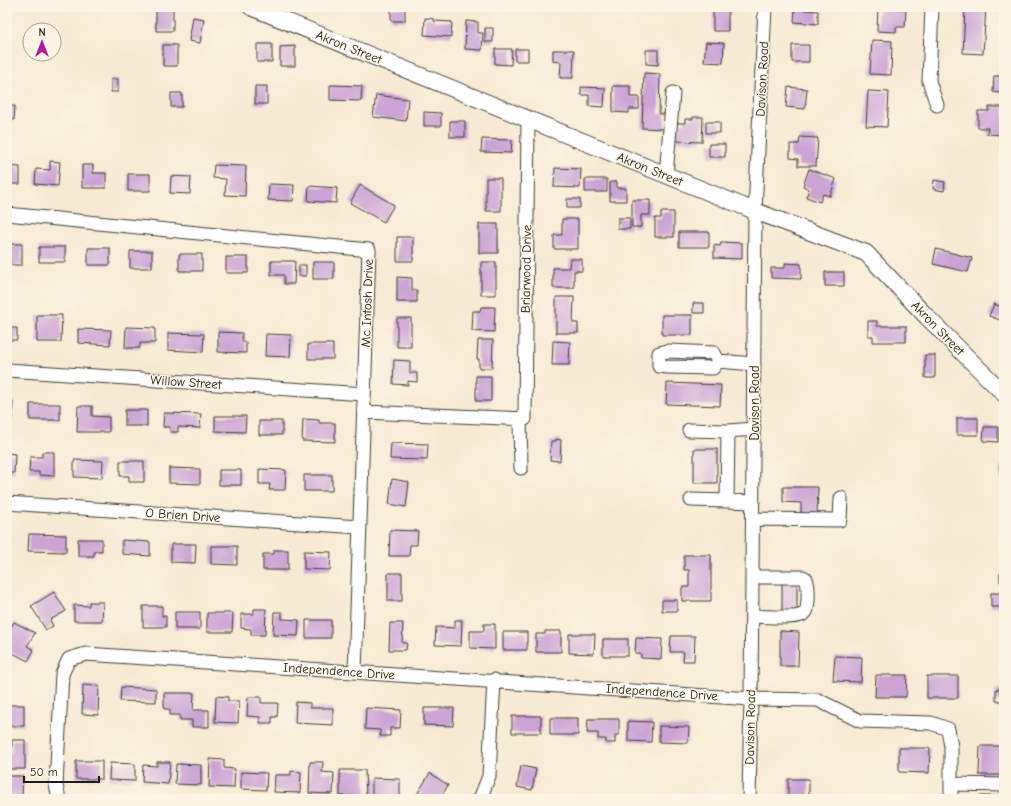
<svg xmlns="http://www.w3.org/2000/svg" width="1011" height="806" font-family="'Comic Neue',sans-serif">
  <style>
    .building { fill: #cba3d5 }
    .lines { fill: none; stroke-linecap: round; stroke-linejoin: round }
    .minor-casing { stroke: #3d3b37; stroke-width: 15 }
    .major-casing { stroke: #3d3b37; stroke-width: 18 }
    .minor { stroke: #fff; stroke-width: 13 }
    .major { stroke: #fff; stroke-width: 16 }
    .labels { text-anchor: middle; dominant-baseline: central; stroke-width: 3; stroke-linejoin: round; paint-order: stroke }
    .street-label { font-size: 13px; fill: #1c1c1c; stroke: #fcf5e5 }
  </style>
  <rect width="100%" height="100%" fill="#fcf5e5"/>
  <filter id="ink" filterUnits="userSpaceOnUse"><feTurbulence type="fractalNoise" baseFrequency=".025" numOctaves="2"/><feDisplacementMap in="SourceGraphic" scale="8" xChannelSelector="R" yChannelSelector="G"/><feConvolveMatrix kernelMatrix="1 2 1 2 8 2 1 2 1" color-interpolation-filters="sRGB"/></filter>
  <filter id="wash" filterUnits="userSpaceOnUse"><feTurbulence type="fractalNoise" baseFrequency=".012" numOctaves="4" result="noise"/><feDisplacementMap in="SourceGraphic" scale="16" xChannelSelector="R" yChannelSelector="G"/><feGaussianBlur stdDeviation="0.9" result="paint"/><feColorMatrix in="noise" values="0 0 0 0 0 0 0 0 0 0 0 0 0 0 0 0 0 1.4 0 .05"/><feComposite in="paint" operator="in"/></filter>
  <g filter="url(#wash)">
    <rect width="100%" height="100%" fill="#f6ead2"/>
    <g id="blocks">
      <path class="building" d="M156,7H173V31H156Z
        M713,7H728V31H713Z
        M878,7H897V9H906L905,27H896V32L877,31Z
        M965,7H986L983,54L963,53Z
        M391,8H405V21H391Z
        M795,9L818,11V24L794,22Z
        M193,17L204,19L200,43L189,41Z
        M425,18L434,19V21L452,22L451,37L424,35Z
        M466,21L478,22V33H483L482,50L465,49Z
        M485,28H493V42H485Z
        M872,40L892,41L891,75L870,74Z
        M706,42L724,43L723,63L704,62Z
        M257,44H272V62H257Z
        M163,45H177V66H163Z
        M792,45H809V62H792Z
        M295,46V66H280V47Z
        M495,49H512L511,65L495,64Z
        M515,49H528V61H515Z
        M553,50H574L573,78H560L561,62L553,61Z
        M646,50H658V65L646,64Z
        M644,73L660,74L659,114H665V129L642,128Z
        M994,76H1004V93L993,92Z
        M111,79H118V92H111Z
        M330,85L362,86L361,101L330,100Z
        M255,86H267V104H255Z
        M613,86H630V97H639V109H629V113L613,112Z
        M7,87H9V106H15L14,120H7Z
        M581,87L605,88L604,107L589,106V95H581Z
        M788,87L807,89L805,109L786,107Z
        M868,91L889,92L887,127L866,126Z
        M171,93H182V107H171Z
        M376,95L408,99L406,121L373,117Z
        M989,107H1004V135L987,134L988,128H978V111H989Z
        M424,112L441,113V126H424Z
        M693,117H703L702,142L674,141V123H685V119H693Z
        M450,121H465V137H450Z
        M706,122H720V133H706Z
        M800,137L818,138L816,166H798V159L790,158V144H799Z
        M482,139L512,140L511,153L481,152Z
        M709,144H725V157H709Z
        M50,161L60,162L58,186L35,184L36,169L50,170Z
        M82,165H93V173H106V188H82Z
        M214,165L246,166L245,196L225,195L226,179L213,178Z
        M7,166L20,167V184H7Z
        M555,168L581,169L580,188L554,187Z
        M809,169L836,179L830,196L823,194L820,202L806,197L809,189L803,186Z
        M128,174H150V191H128Z
        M171,176L191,177L190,194L170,193Z
        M486,178H501V211H486Z
        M585,179H607V192H585Z
        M934,180L945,182L944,191L933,189Z
        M610,182H617V188H626V201H610Z
        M269,184L294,185L293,201L268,200Z
        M360,185L394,205L384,222L350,203Z
        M309,186L337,188L336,203L308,201Z
        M567,199H580V208H567Z
        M632,200H650V215H641V227H632Z
        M661,212H674V237H655V218H661Z
        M618,218H630V229H618Z
        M562,219H578V249H554V235H562Z
        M479,224H498V253H479Z
        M679,232H709V247H679Z
        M397,237H413V261H397Z
        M721,242L742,243V259L714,258V245L720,246Z
        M7,244H22V265H10V259H7Z
        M39,247H65V262H39Z
        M88,248H110V265H88Z
        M936,249L972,258L968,272L933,264Z
        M130,251H152V268H130Z
        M179,254H202V271H179Z
        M226,257H248V273H226Z
        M570,259H582V271H574V288H553V268H569Z
        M271,261H295L294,284H284V275H271Z
        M313,262H334V279H313Z
        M481,262H496V295H481Z
        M785,263L801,264V279L771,278V268H785Z
        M299,265H306V276H299Z
        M825,272H844V286H825Z
        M397,277L412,278V290H417V302H397Z
        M556,297H574L573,323H578V333H556Z
        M693,303H704V313H693Z
        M994,304L1004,308L1000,320L989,316Z
        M481,307H495L494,332L472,331L473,311H480Z
        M37,315H62L61,342H37Z
        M662,315H692V335H662Z
        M397,318H411V347H397Z
        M868,321H877V326H906V342H873V336H868Z
        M126,327L155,328V343H140V348H125Z
        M7,328H17V340H7Z
        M78,329L111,330L110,345L78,343Z
        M218,332L242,333V342H246V353L218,352Z
        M168,333L204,334L203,352L168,350Z
        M266,334L291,335L290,357L265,356Z
        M478,340H493L492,368H479V359H477Z
        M553,341L570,342L569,365H552Z
        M308,344H333V359H308Z
        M925,355H935V378H925Z
        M394,360L410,361V373H417V382L408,381V385L393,384Z
        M476,376H491V401H476Z
        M667,383L721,385L720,406L666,404Z
        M7,401H13L12,419H7Z
        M30,404H60V420H30Z
        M78,406H92V416L109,417V432H77Z
        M125,410H147V426H125Z
        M164,413L201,414L200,428L178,427V432H170V427H163Z
        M215,416H246L245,432L215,431Z
        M957,418H978V435H957Z
        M303,419L319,420V423H335V442L302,441Z
        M259,421H282V435H259Z
        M984,427H998V442L983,441Z
        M556,439L561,440L560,461L550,460L551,441H556Z
        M391,443L428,444L427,460L390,459Z
        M694,449H717V483H694Z
        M42,452H54V476L39,475V472H29L30,457H42Z
        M7,453L15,454L14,473H7Z
        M74,460L103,461L102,478L74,477Z
        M120,461H144V482H129V476H120Z
        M1000,466H1004V476H1000Z
        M169,468L200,469V484L169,483Z
        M259,469L286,470L285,490H269L270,484H259Z
        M219,470H241V485H219Z
        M304,475H332V491H304Z
        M392,479L409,482L406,507L389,504Z
        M783,487H818L817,516H801V503L783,502Z
        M390,530L418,531L417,545H410L409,556H389Z
        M7,532H10V549H7Z
        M29,534L66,535V552L28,551Z
        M78,539H102V551H94V556H78Z
        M122,540L150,542V556L122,554Z
        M1002,541H1004V553H1002Z
        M171,544H196L195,563L171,562Z
        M211,546H237V565L211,564Z
        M274,550H288V570H263V554H274Z
        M304,551L331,552L330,570L304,569Z
        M684,555H711V601H682V587H689V570H684Z
        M388,573H402V601H388Z
        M1000,574H1004V582H1000Z
        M782,583H797V612H782Z
        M54,592L66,611L50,620L53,626L46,630L31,606Z
        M991,593H1004V607H991Z
        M662,600H677V611H662Z
        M89,602H103L102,621H74V605L89,606Z
        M143,606H162V616H166V627H143Z
        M254,609H266L265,635H251V629L241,628V614H254Z
        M175,612H200V629H175Z
        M274,612H282V619L299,620L298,636L273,635Z
        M207,613H233L232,632H207Z
        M306,620H331V638H306Z
        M455,620H462L461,646L435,645L436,627L455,628Z
        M14,622L35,633L27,646L34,650L28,661L7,650V634Z
        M390,623H403L402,643H407L406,650H389Z
        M484,624H495V649L470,648V631H484Z
        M545,631H561V652H536V634H545Z
        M780,631L799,632L798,666H780Z
        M503,632H527V650H503Z
        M569,634H595L594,654L569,653Z
        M671,636H695L694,661H683L684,652H670Z
        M636,638L662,639L661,659L641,658V654L635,653Z
        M603,639H628V656H603Z
        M835,656L862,657L861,682L833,681Z
        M876,675H907L906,697H875Z
        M927,676H958V698H927Z
        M83,685L99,686L98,715L82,714Z
        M121,687L156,689V702L120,701Z
        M996,689H1004V701H996Z
        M164,693H194L193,710H209V727H192V720H180V715H170V709H164Z
        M216,696L228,697V701H239L238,723L215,722Z
        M248,697H261V703H278L277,717H272V723H260V717L247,716Z
        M296,702L310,703V708H333V725L295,723Z
        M7,705H24V726H7Z
        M366,708L401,710L400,728H390V736H380V730L365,729Z
        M424,708H454L453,726L424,725Z
        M512,716H541V733H512Z
        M550,718H578V735H550Z
        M588,719H619V735H615V743H606V739H598V733H587Z
        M628,721L652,722L651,742L628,741Z
        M659,726L689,727L688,743L659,742Z
        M12,740H25V769H7V753H12Z
        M980,746H1004V775H979Z
        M899,748H930L929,773L899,772Z
        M210,759L224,760V768L235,769L234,788L209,787Z
        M76,761H102V779H76Z
        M157,762H170L168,784L142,782L143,765L157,766Z
        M310,762H323L322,772L334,773L333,794L309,793Z
        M110,763L135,764V781L109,780Z
        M176,764L201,765V785L175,784Z
        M521,766L536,769L532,790L517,787Z
        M340,770H365L366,796H340Z
        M291,771L301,772L300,793L274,792L275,775H291Z
        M241,772L267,773L266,790L241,789Z
        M430,773L448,785L440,799H421L416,796Z
        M7,776H23L22,799H7Z
        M372,778L400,779V798L372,797Z
        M788,779H809V799H788Z
        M977,796H1004V799H977Z"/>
    </g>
  </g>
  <g filter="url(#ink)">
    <use href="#blocks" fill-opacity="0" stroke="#3d3b37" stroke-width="1"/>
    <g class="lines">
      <defs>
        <path id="minor" d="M932,7L929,81L937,105
          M666,175L673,93
          M7,214L369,250L355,672
          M668,351L714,353L718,361L713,368L668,367L659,366V353Z
          M718,361L754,364
          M7,370L364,394
          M364,412L525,419L528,119
          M520,418L521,468
          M689,430L728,431
          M691,500L727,501
          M753,502L727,501L728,431L754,429
          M7,503L359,527
          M753,519L840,520L841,498
          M752,616C763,616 798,620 805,613C808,610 807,605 808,601C808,593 809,586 806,579L803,577H752
          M951,784L1004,785
          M59,799L56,785L62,674L69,659L86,654L751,699L818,700L860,721L931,723L948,729L951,747V799
          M480,799L489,776L494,680
          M749,799L751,699L755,211L765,7"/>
        <path id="major" d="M251,7L755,211L866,253L927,317L1004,394"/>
      </defs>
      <use href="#minor" class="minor-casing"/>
      <use href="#major" class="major-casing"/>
      <use href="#minor" class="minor"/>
      <use href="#major" class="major"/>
    </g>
  </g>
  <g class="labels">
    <g class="street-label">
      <text transform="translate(349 47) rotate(22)">Akron Street</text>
      <text transform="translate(762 79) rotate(-87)">Davison Road</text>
      <text transform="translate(650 169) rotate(22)">Akron Street</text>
      <text transform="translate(526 269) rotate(-89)">Briarwood Drive</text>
      <text transform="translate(367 303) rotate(-88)">Mc Intosh Drive</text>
      <text transform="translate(938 328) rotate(46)">Akron Street</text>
      <text transform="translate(186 382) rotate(4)">Willow Street</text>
      <text transform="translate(754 403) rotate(-90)">Davison Road</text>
      <text transform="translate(183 515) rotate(4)">O Brien Drive</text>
      <text transform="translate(339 671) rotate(4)">Independence Drive</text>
      <text transform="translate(662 692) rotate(4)">Independence Drive</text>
      <text transform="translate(750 727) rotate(-89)">Davison Road</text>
    </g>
  </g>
  <rect width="1011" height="806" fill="none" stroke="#fcf5e5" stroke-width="24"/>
  <g transform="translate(42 42)"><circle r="19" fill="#fcf5e5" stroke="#a29e95"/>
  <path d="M0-3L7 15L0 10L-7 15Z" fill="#b5179e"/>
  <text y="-6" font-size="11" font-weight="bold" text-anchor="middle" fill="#1c1c1c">N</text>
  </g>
  <path d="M24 776v6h75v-6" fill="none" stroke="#1c1c1c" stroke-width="2"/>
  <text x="30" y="776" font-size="12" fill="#1c1c1c" stroke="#fcf5e5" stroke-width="3" paint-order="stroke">50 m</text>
</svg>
